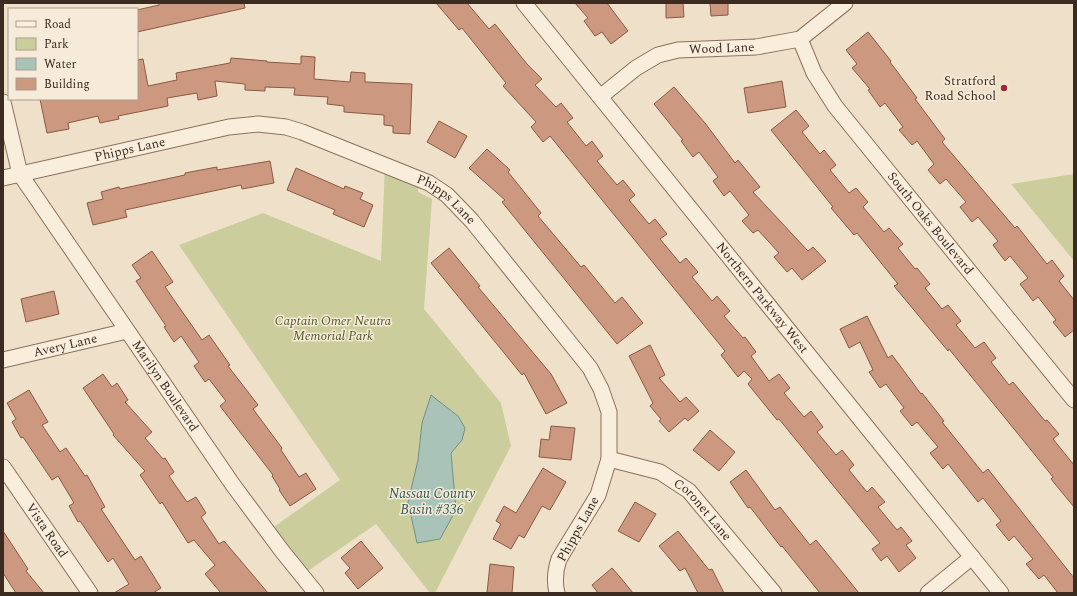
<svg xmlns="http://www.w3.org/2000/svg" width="1077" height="596" font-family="Spectral,serif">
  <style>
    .green { fill: #cccd9c }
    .water { fill: #a9c3b9; stroke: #709186 }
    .building { fill: #cc987f; stroke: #8a5943 }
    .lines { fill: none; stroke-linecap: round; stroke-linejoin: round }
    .street-casing { stroke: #8b715d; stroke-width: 17 }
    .street { stroke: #f9eedc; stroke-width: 15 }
    .poi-dot { fill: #992e38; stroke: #f6ead8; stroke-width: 1.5 }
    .labels { text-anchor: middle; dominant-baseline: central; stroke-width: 3; stroke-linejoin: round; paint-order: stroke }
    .street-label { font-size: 13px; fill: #3b2b21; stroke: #f6ead8 }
    .poi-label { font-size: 13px; fill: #3b2b21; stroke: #f6ead8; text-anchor: end }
    .park-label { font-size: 13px; font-style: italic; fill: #505827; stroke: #f6ead8 }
    .water-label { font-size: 14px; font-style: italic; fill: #305b54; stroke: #f6ead8 }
  </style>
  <rect width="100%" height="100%" fill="#eee0c9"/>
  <path class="green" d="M385,165L419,179L418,192L432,199L424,309L501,403L511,446L435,593H430L376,524L302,575L268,531L340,480L179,245L263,213L381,261Z
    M1074,174V261L1011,184Z"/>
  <path class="water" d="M431,395L458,416L465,428L462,440L451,453L456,510L440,539L417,543L408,502L418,460L422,423Z"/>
  <path class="building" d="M159,3H244L245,8L137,32V10L159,5Z
    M436,3H467L489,29L495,24L527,64L542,79L535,85L556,107L561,103L573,118L567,122L586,146L592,141L603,156L597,161L617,185L623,180L635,195L629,200L649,224L655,219L667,234L660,239L680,263L686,258L698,272L692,277L712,301L717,296L730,311L724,316L743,338L745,337L756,352L751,356L769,381L779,374L790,388L784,393L804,417L811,411L823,427L817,432L836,455L842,450L854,465L849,470L867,492L872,487L885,502L878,507L897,530L901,527L912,541L906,545L916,558L899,572L887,556L881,561L872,549L880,543L779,419L777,420L748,384L752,379L744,371L738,377L721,355L725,351L550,136L543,142L531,127L536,122L503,86L506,83L462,28L459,30Z
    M575,3H607L628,31L611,44L602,32L595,36L584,21L588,18Z
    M666,3H683L684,17L666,18Z
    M710,3H728V15L711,16Z
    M868,32L891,61L890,62L917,98L915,99L945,139L942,142L1015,228L1017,226L1047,264L1052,260L1064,276L1059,281L1074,300V330L1065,337L1053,322L1056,320L1038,297L1033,301L1020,284L1028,278L1010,256L1005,261L993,245L998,241L978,217L972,222L960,207L966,202L946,179L940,184L928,170L934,164L917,141L912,145L899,130L903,127L885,103L880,107L868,90L870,89L852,68L857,64L846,50Z
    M301,56L315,57L314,79L350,82L351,72L365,73V82L412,84L410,134L393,133V126L384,125V115L344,112V106L327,104L328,97L294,95L295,88L265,87V91L245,90V84L215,81L217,96L198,100L197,93L167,98L168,106L118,116L119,119L100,123L98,116L68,123L69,129L47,133L40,99H137V60L143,59L148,86L177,80L176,73L230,63L231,58L267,61V62L301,64Z
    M782,81L786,107L748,113L744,88Z
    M674,87L705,123L735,163L738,160L760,187L753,192L808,251L813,247L826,261L802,280L792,268L787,272L774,257L779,253L758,230L753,233L742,221L749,215L730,191L724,196L713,181L718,177L699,152L693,157L681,141L683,140L654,104Z
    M796,110L809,126L802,132L820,154L824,150L836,165L830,170L849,193L856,188L868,202L863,207L884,232L889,228L903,244L898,248L915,269L917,268L930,284L925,288L942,309L948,305L961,321L956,325L975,348L984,342L996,358L991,362L1009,385L1013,382L1045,421L1047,420L1059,434L1053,439L1074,465V507L1051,479L1053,477L949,349L948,351L894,286L898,284L857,233L854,235L831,208L833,207L771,130Z
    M439,121L467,136L455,158L427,142Z
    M487,149L510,170L508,172L541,213L538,216L581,267L584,265L615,303L622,297L643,323L617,344L502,202L505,200L469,168Z
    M270,161L274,183L242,189L241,185L125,210L127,217L93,225L87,203L103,199L101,192L119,187L120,189L185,175V173L217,167V170Z
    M296,168L344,189L345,186L363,193L360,199L373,205L364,227L333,214L335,210L287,190Z
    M449,248L480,286L478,287L551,374L567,403L546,414L524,373L522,375L431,263Z
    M152,251L173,282L165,287L202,340L209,335L230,365L228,366L258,405L253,409L282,448L281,450L299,477L306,473L316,489L290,506L279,490L280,489L272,476L273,475L220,406L226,401L209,379L205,382L194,366L199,362L181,336L174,342L164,327L166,326L136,281L141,278L132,265Z
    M54,291L59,314L26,322L21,299Z
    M867,316L888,358L892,355L921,394L922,393L944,421L942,422L983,473L988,469L1074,578V593H1058L1044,575L1039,579L1026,564L1033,559L1014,536L1009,541L996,525L1001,521L983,498L978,502L948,464L943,469L930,453L938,447L917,422L912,426L900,411L904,408L886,384L880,388L869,372L873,370L860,342L849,348L840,329Z
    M650,345L665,375L659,378L680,402L686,397L699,411L688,421L685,418L669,432L659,421L661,419L650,406L653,403L629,356Z
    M103,374L112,387L117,383L128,400L125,402L152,432L145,438L163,459L165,458L174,472L169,476L187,502L196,497L206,513L201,517L219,544L224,541L268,593H221L205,574L215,565L194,540L188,543L162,502L160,504L140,475L145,471L113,435L114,434L83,388Z
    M29,390L48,422L42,425L60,452L66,448L85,476L87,475L105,507L101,509L135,560L141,556L161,588L153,593H114L129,584L113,558L108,562L80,521L78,522L69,506L74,503L58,476L52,480L23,437L21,438L12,422L16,419L7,403Z
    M551,426L575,428L571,460L539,457L541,439L549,440Z
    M710,430L735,452L719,471L693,450Z
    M543,468L566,482L550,510L542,506L524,538L519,535L511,549L493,539L501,524L496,521L504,506L516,513Z
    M746,470L775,510L780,507L810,545L816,540L859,593H820L782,546L781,547L750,507L748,508L730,482Z
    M635,502L656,514L639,542L618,531Z
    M3,531L28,569L26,571L44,593H16L3,573Z
    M678,531L709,570L712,569L724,593H698L685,568L680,571L659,546Z
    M361,541L383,568L358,589L345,573L350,568L341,558Z
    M490,564L514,567L512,593H487Z
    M612,568L620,577L633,593H598L592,585Z"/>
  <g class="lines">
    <defs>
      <g id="street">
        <path id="s1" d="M524,3L1001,593"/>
        <path id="s2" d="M800,39L814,73L835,106L1074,400"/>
        <path id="s3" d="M600,97L636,68L658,55L678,50L756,47L800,39L845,3"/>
        <path id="s4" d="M3,102L20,174L233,485L282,551L316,593"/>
        <path id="s5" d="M3,178L229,127L258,124L286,127L302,132L429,183L447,195L472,221L590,368L601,389L609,412V459L598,495L559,559C555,571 554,581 557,593"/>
        <path id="s6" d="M3,360L127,331"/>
        <path id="s7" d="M609,459L660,472L689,491L774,593"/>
        <path id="s8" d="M3,467L90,593"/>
        <path d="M928,593L972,557"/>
      </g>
    </defs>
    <use href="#street" class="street-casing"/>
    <use href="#street" class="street"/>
  </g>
  <circle class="poi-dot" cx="1004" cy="88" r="4"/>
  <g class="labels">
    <g class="street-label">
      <text stroke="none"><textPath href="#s3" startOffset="136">Wood Lane</textPath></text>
      <text stroke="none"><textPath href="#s5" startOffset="130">Phipps Lane</textPath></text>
      <text stroke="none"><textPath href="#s5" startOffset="466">Phipps Lane</textPath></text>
      <text stroke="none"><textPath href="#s2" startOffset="227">South Oaks Boulevard</textPath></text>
      <text stroke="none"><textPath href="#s1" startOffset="379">Northern Parkway West</textPath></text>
      <text stroke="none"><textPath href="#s6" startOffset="64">Avery Lane</textPath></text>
      <text stroke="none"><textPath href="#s4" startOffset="331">Marilyn Boulevard</textPath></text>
      <text stroke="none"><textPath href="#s7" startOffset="110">Coronet Lane</textPath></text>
      <text transform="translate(578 529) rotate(-61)">Phipps Lane</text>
      <text stroke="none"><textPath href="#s8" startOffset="77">Vista Road</textPath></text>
    </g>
    <g class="poi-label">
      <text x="996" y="81">Stratford<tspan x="996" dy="15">Road School</tspan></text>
    </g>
    <g class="park-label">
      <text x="333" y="321">Captain Omer Neutra<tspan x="333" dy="15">Memorial Park</tspan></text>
    </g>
    <g class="water-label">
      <text x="432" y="493">Nassau County<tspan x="432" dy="16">Basin #336</tspan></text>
    </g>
  </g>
  <rect width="1077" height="596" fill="none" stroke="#3b2b21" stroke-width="8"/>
  <rect x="8" y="8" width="130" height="92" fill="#f6ead8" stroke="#ab9e8f"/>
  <rect x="16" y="21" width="20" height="6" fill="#f9eedc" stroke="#ab9e8f"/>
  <text x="44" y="28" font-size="12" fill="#3b2b21">Road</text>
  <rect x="16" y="38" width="20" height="12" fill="#cccd9c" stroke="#ab9e8f"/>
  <text x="44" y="48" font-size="12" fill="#3b2b21">Park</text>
  <rect x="16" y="58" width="20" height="12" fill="#a9c3b9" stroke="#ab9e8f"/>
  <text x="44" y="68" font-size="12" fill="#3b2b21">Water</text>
  <rect x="16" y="78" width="20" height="12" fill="#cc987f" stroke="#ab9e8f"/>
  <text x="44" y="88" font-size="12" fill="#3b2b21">Building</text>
</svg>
